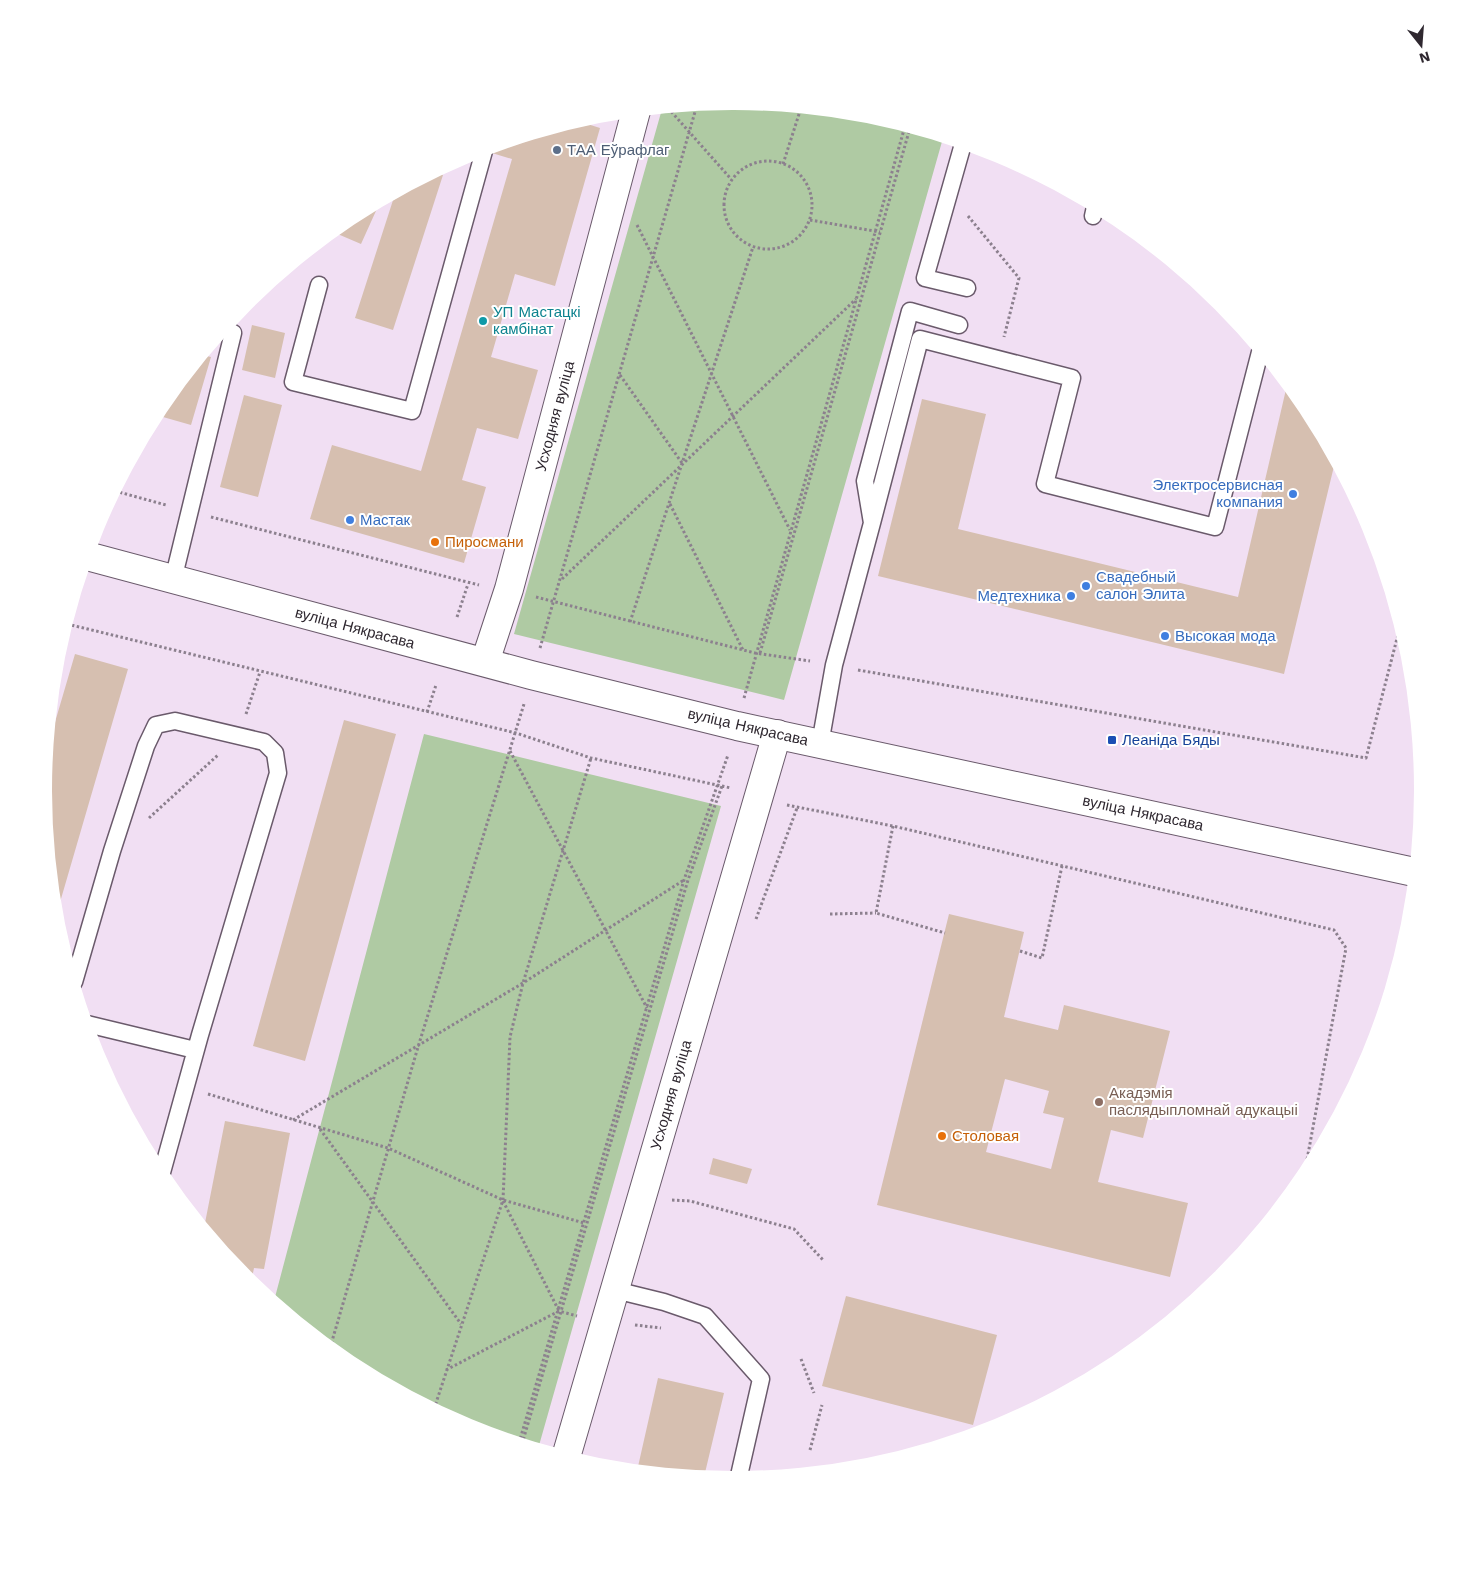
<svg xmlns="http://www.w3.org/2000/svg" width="1466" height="1582" font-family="'Work Sans',sans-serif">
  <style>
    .green { fill: #afcaa3 }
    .building { fill: #d6bfb0; fill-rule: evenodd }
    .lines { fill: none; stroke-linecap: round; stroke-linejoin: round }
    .service-casing { stroke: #6a5a6b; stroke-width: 19 }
    .minor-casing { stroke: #6a5a6b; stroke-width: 30 }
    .secondary-casing { stroke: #6a5a6b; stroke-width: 30 }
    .path { stroke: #8c808e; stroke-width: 3; stroke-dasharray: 2.5 2.5; stroke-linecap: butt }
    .service { stroke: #fff; stroke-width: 16 }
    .minor { stroke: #fff; stroke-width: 28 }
    .secondary { stroke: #fff; stroke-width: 28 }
    .service-dot { fill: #5c6f8a; stroke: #fff; stroke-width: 2 }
    .culture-dot { fill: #0f9aa8; stroke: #fff; stroke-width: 2 }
    .shop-dot { fill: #3f7fe0; stroke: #fff; stroke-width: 2 }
    .food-dot { fill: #e8710a; stroke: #fff; stroke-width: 2 }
    .transit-dot { fill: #1a4fb4; stroke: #fff; stroke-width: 2 }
    .education-dot { fill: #8d6e63; stroke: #fff; stroke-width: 2 }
    .labels { text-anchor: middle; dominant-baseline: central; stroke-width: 4; stroke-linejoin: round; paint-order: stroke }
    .service-label { font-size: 15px; fill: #4e5e75; stroke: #fff; text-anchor: start }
    .culture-label { font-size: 15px; fill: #0d838f; stroke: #fff; text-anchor: start }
    .street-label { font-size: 15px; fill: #2f2830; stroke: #fff }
    .shop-label { font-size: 15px; fill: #366cbe; stroke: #fff; text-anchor: start }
    .food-label { font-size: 15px; fill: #c56008; stroke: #fff; text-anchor: start }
    .transit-label { font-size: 15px; fill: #164399; stroke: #fff; text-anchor: start }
    .education-label { font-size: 15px; fill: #785e54; stroke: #fff; text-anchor: start }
  </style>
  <rect width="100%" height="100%" fill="#f1dff3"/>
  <path class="green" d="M733,102L868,115L943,138L784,700L514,634L662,109Z
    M424,734L721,806L538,1449L469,1428L350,1364L274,1301Z"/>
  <path class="building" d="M578,121L600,128L555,286L515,274L491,357L538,370L518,439L477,428L462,480L486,487L464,563L310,519L332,445L421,471L512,159L482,150Z
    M435,173L443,175L393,330L355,318L395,194Z
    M380,202L361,244L333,232L350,218Z
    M252,325L285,333L275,378L242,370Z
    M203,355L211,357L191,425L156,415Z
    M1287,385L1306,408L1335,462L1284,674L878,576L922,399L986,414L958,529L1238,597Z
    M244,395L282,405L258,497L220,487Z
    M75,654L128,669L56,916L44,791L48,746Z
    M344,720L396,734L305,1061L253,1046Z
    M949,914L1024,932L1004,1017L1058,1030L1064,1005L1170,1031L1143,1138L1111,1130L1098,1182L1188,1203L1170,1277L877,1205ZM1005,1079L1049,1091L1043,1113L1064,1118L1051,1169L986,1152Z
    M225,1121L290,1133L264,1269L254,1268L251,1283L204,1228Z
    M713,1158L752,1169L747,1184L709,1174Z
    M846,1296L997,1335L973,1425L822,1386Z
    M658,1378L724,1393L704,1477L637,1471Z"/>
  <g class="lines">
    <defs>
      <path id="service" d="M963,144L925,278L967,288
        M1093,216L1095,207
        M319,285L293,382L412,411L484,151
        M872,523L920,339L1072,378L1045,484L1215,527L1260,352
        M173,580L233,333L225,329
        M820,744L834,665L872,523L865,481L910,311L959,325
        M74,982L112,851L146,746L156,725L175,721L264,742L275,753L278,773L200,1035L161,1176
        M87,1024L195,1050
        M615,1290L664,1302L705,1316L761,1379L738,1480"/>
      <path id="minor" d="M485,662L509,589L636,111
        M566,1457L777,734"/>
      <path id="secondary" d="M87,556L531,675L737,726L1414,872"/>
    </defs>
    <use href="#service" class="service-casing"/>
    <use href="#minor" class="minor-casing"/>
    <use href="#secondary" class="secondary-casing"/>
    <path class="path" d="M668,108L731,179
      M724 205a44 44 0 1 1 88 0a44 44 0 1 1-88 0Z
      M783,164L801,108
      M968,216L1019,278L1004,337
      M810,220L880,232
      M637,225L790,530
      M620,375L682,463
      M115,491L166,505
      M670,504L743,650
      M211,517L479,585
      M562,579L856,299
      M536,597L755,653L810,661
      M457,617L468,584
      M630,622L753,247
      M67,624L516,733L591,758L731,788
      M540,648L697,105
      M760,653L910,128
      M858,670L1366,758L1400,627
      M744,698L905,126
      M427,712L436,685
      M246,714L260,672
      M510,751L647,1008
      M787,805L893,826L1334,930L1346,948L1304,1176
      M149,818L218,755
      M893,826L876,913L945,933
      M830,914L876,913
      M756,919L797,808
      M1020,951L1042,958L1062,866
      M208,1094L388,1148L503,1200L584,1223
      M293,1120L523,983L684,880
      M320,1129L461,1324
      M672,1200L690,1201L794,1229L824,1261
      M503,1201L559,1311
      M635,1325L661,1328
      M330,1348L418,1047L524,704
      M801,1359L814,1393
      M446,1370L559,1311L577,1316
      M434,1409L503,1200L510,1037L523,983L591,758
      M519,1443L684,880L728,755
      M522,1444L688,880L722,786
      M810,1450L822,1405"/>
    <use href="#service" class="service"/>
    <use href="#minor" class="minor"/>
    <use href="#secondary" class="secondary"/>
  </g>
  <circle class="service-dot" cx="557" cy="150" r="5"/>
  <circle class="culture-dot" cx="483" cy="321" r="5"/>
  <g class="shop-dot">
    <circle cx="1293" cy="494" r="5"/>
    <circle cx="350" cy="520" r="5"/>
    <circle cx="1086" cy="586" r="5"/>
    <circle cx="1071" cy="596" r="5"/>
    <circle cx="1165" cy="636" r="5"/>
  </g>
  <g class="food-dot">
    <circle cx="435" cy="542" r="5"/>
    <circle cx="942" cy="1136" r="5"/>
  </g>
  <rect class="transit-dot" x="1107" y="735" width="10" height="10" rx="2.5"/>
  <circle class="education-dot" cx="1099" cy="1102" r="5"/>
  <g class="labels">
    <g class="service-label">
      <text x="567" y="150">ТАА Еўрафлаг</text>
    </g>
    <g class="culture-label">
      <text x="493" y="312">УП Мастацкі<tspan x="493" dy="17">камбінат</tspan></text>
    </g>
    <g class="street-label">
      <text transform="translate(555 416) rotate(-75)">Усходняя вуліца</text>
      <text transform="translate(355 628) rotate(15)">вуліца Някрасава</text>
      <text transform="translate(748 727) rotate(13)">вуліца Някрасава</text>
      <text transform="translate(1143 813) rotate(12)">вуліца Някрасава</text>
      <text transform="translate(671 1095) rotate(-74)">Усходняя вуліца</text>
    </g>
    <g class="shop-label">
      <text x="1283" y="485" text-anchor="end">Электросервисная<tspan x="1283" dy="17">компания</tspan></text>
      <text x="360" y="520">Мастак</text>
      <text x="1096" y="577">Свадебный<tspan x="1096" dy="17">салон Элита</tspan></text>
      <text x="1061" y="596" text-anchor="end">Медтехника</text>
      <text x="1175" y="636">Высокая мода</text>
    </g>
    <g class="food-label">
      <text x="445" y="542">Пиросмани</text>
      <text x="952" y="1136">Столовая</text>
    </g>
    <g class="transit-label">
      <text x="1122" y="740">Леаніда Бяды</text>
    </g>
    <g class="education-label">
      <text x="1109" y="1093">Акадэмія<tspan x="1109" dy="17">паслядыпломнай адукацыі</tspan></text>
    </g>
  </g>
  <path d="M0 0H1466V1582H0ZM732 110H734A680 680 0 0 1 1414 790V791A680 680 0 0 1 734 1471H732A680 680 0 0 1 52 791V790A680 680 0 0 1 732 110Z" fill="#fff" fill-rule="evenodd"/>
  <g transform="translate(1421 45) rotate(163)" stroke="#ffffff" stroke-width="4" paint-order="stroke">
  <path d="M0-4L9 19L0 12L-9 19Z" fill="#2f2830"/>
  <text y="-8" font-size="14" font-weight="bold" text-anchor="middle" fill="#2f2830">N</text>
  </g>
</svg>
